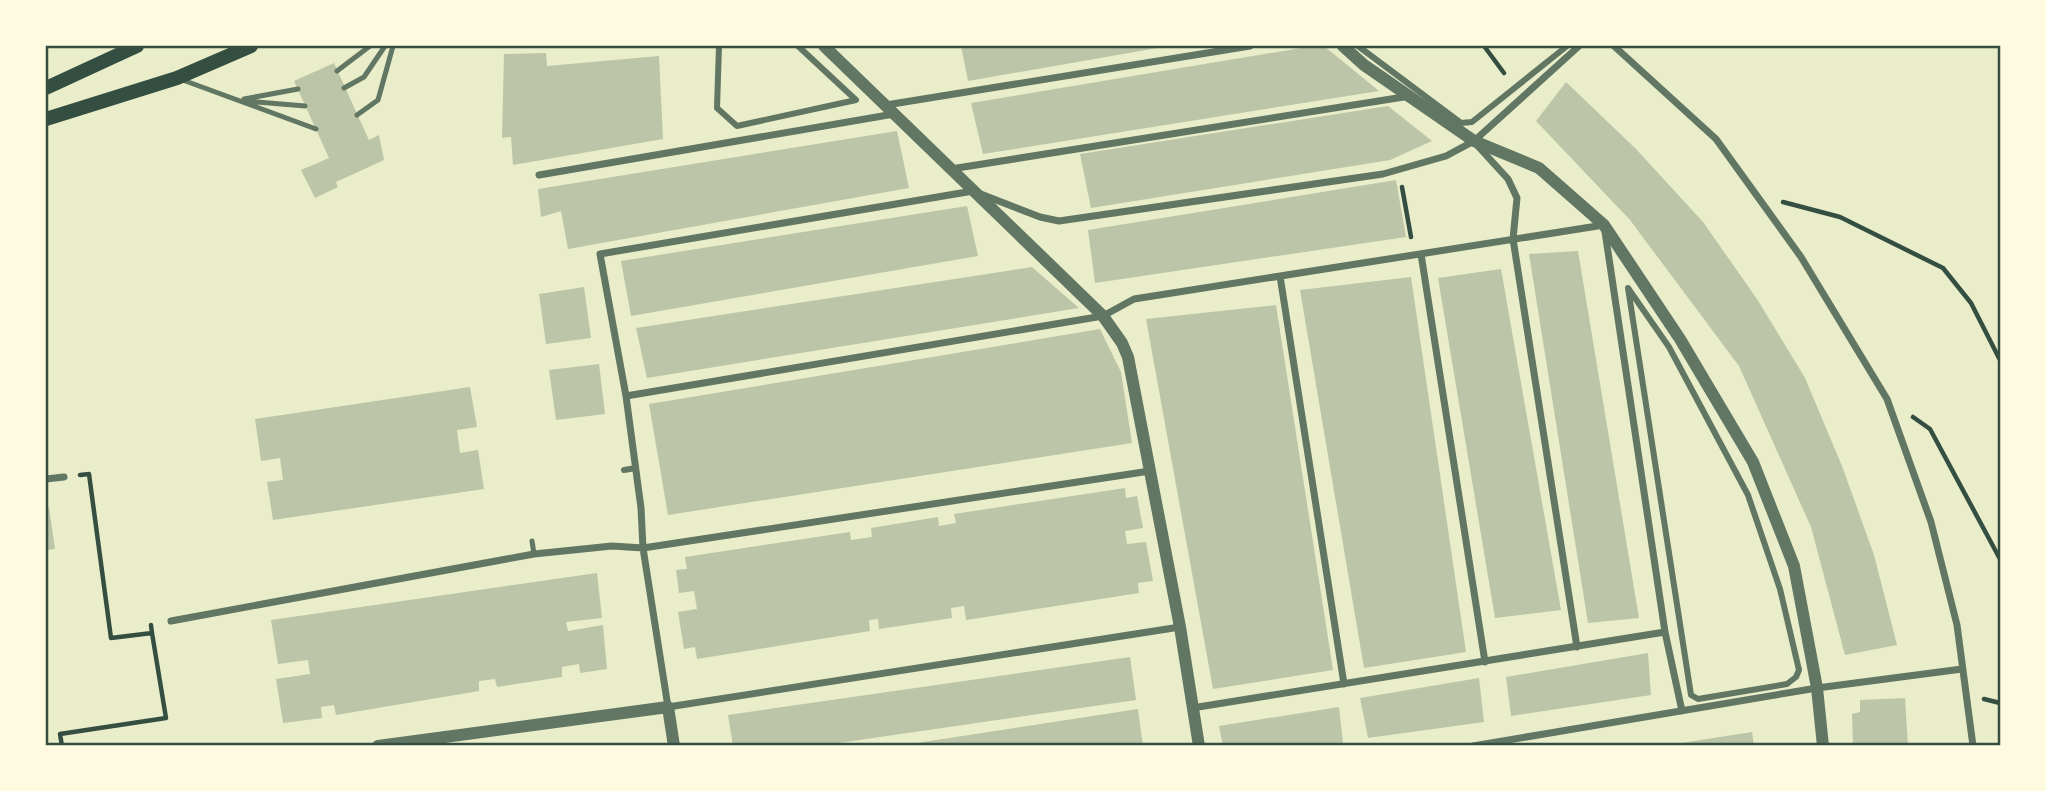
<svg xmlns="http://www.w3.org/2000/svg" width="2046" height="791" font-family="Literata,serif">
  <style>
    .building { fill: #bcc5a7 }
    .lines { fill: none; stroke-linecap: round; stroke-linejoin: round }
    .path { stroke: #344e41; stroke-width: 4.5 }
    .service { stroke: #617663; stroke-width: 5 }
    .pedestrian { stroke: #617663; stroke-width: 6 }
    .minor { stroke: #617663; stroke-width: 7 }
    .tertiary { stroke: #617663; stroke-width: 12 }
    .secondary { stroke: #344e41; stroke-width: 14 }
    .neatline { fill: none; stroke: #344e41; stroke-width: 2.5 }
  </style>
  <rect width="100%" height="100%" fill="#e9edc9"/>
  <path class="building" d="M961,46H1163V47L968,81Z
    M1313,46H1324L1379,91L983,154L971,103Z
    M546,53L547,66L659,56L663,139L513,165L511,137L502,138L504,54Z
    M334,63L369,140L379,135L384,160L336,182L338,187L315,198L301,170L329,158L294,81Z
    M1566,82L1636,149L1703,222L1757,299L1805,378L1842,466L1874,555L1897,645L1845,655L1811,527L1739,366L1630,220L1536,121Z
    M1388,106L1432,141L1390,160L1091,208L1080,154Z
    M897,131L909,188L568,249L561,211L541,217L538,189Z
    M1396,180L1406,237L1095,283L1088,230Z
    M967,206L978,256L631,316L621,261Z
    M1578,251L1639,618L1588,623L1529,254Z
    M1032,267L1079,308L647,378L636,328Z
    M1501,269L1561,610L1495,618L1438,278Z
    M1411,277L1466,652L1364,668L1300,290Z
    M584,287L591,338L546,344L539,294Z
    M1276,305L1333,670L1213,689L1146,319Z
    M1100,329L1121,372L1132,443L668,515L649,404Z
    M599,364L605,414L556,420L549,370Z
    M470,387L477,427L457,430L460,453L478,450L484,489L273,520L267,482L283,480L280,458L261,461L255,419Z
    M1125,488L1126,498L1137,496L1143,528L1125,531L1127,544L1146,542L1153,581L1138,583L1139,593L966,620L964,606L951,608L952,618L879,629L878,619L869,620L870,631L697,659L695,647L684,649L678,612L697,609L694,591L679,593L676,570L687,569L685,557L850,532L851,540L872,537L871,528L938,517L939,526L956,523L954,514Z
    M49,507L55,549L46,550V508Z
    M597,573L602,618L566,622L568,631L603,625L607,669L580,673L579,664L562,667V677L497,687L495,679L479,681V691L336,715L334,705L321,707L322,718L283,723L276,679L310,674L308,660L278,664L271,620Z
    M1648,653L1651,695L1511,716L1506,677Z
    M1130,657L1136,700L818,746H733L728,715Z
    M1479,678L1484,722L1368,738L1360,698Z
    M1905,698L1908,746H1853L1852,714L1860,712V700Z
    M1339,707L1343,743L1330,746H1223L1219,726Z
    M1138,709L1143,746H910V744Z
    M1752,732L1754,746H1675V744Z"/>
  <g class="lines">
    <path class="path" d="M1484,46L1504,73
      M1402,187L1411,237
      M1783,202L1840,217L1943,268L1971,303L2000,360
      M1913,417L1930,429L2000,559
      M80,475L89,474L111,638L152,633L151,625
      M1984,699L2000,703
      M62,746L60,734L166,718L152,633"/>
    <path class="service" d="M337,71L370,46
      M180,79L316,129
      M344,88L364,77L385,46
      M244,99L298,89
      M244,101L305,106
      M357,115L378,100L393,46
      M532,541L534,554"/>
    <path class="pedestrian" d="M719,46L717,108L737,126L856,100
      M798,46L856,100
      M1358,46L1461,123L1472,122L1567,46
      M1628,288L1669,347L1748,495L1780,589L1799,670L1796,677L1787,684L1698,699L1691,695Z
      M624,470L636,468"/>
    <path class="minor" d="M1614,46L1716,139L1801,257L1887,399L1931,522L1957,625L1973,746
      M886,105L1250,46
      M1476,144L1508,179L1517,198L1513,239L1577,647
      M951,169L1410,96
      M539,175L894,114
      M1421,254L1485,662
      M1280,276L1344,684
      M626,396L1103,316L1134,299L1604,225L1665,632L1682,711
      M46,479L64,477
      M171,621L534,554L612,546L643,548L1150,471
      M1180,627L668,707L643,548L641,508L626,396L600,254L973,191L1040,217L1059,221L1383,174L1446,156L1474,141L1579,46
      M1192,708L1665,632
      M1473,746L1817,688L1962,669"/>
    <path class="tertiary" d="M824,46L1103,316L1122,343L1128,357L1180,627L1199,746
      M1343,46L1364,65L1474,141L1539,168L1604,225L1680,339L1753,462L1794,566L1817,688L1823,746
      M378,746L668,707L674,746"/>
    <path class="secondary" d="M46,88L137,46
      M46,119L177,78L251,46"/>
  </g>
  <rect width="2046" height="791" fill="none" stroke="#fefae0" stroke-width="94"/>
  <rect x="47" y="47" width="1952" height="697" class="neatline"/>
</svg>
